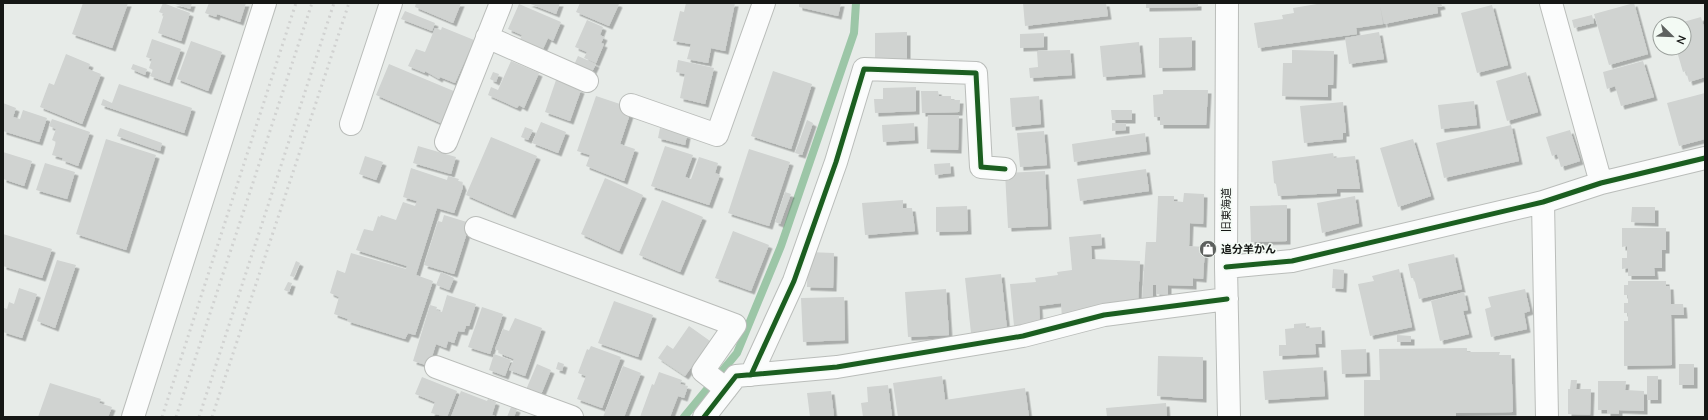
<svg xmlns="http://www.w3.org/2000/svg" width="1708" height="420" font-family="Mulish,'Noto Sans JP',sans-serif">
  <style>
    .lines { fill: none; stroke-linecap: round; stroke-linejoin: round }
    .stream { stroke: #9cc6a7; stroke-width: 8 }
    .building { fill: #d0d3d1; filter: url(#shadow) }
    .minor-casing { stroke: #babdba; stroke-width: 24 }
    .minor { stroke: #fbfcfc; stroke-width: 22 }
    .rail { stroke: #d1d2d1; stroke-width: 3; stroke-dasharray: 2 4; stroke-linecap: butt }
    .cycleway-casing { stroke: #f3faf4; stroke-width: 8 }
    .cycleway { stroke: #1b5e20; stroke-width: 5 }
    .labels { text-anchor: middle; dominant-baseline: central; stroke-width: 3; stroke-linejoin: round; paint-order: stroke }
    .street-label { font-size: 11px; fill: #151715; stroke: #f3faf4 }
    .poi-label { font-size: 11px; font-weight: bold; fill: #151715; stroke: #f3faf4; text-anchor: start }
  </style>
  <defs>
    <filter id="shadow"><feDropShadow dx="3.5" dy="3.5" stdDeviation="0" flood-color="#0004"/></filter>
  </defs>
  <rect width="100%" height="100%" fill="#e7ebe8"/>
  <g class="lines">
    <path class="stream" d="M684,417L737,353L781,246L854,33L856,3"/>
  </g>
  <path class="building" d="M83,3H128L112,48L72,34Z
    M163,3L190,13L181,41L158,33L164,14L159,12Z
    M172,3H192L190,9Z
    M209,3H246L240,22L217,14L216,17L205,13Z
    M416,3H461L453,23L415,7Z
    M528,3H560L556,14Z
    M580,3H617L619,4L609,26L576,12Z
    M686,3H735L725,51L711,48L708,63L687,59L691,44L673,41L680,11L684,12Z
    M799,3H841L838,16L799,7Z
    M1023,3H1106L1108,16L1025,26Z
    M1146,3H1198V7L1146,8Z
    M1323,3H1441L1442,6L1437,7L1438,13L1384,24L1380,5L1383,24L1356,28L1357,34L1258,48L1254,23L1283,19L1282,15L1294,13L1293,8Z
    M1634,3L1648,54L1609,65L1594,14Z
    M519,4L561,22L553,41L548,38L542,51L519,42L522,35L508,29Z
    M1492,5L1508,65L1477,73L1461,13Z
    M405,11L435,23L432,31L401,19Z
    M1592,15L1594,23L1574,28L1572,20Z
    M1701,17L1705,31V77L1689,82L1686,71L1683,72L1676,48H1684V24H1676Z
    M587,20L603,27L600,35L604,37L601,43L604,44L596,63L584,58L587,52L575,47Z
    M442,27L474,40L455,83L440,77L439,79L425,71V73L408,66L416,49L425,52L435,28L441,30Z
    M907,32V61H875V33Z
    M1379,32L1384,59L1349,64L1345,38Z
    M1044,33V47L1020,48V34Z
    M1192,37V67L1159,68V38Z
    M152,39L181,49L169,83L150,76L153,70L149,68L152,59L146,57Z
    M191,41L222,52L208,91L177,79Z
    M1139,42L1142,74L1103,77L1100,46Z
    M1070,50L1072,75L1030,78L1029,68L1038,67L1037,51Z
    M1292,50L1334,51L1333,85H1328V97L1282,96L1283,63H1292Z
    M66,54L90,64L88,69L101,74L82,124L40,107L49,83L54,85Z
    M578,56L596,64L592,72L574,65Z
    M678,60L714,68L705,104L680,98L685,74L676,72Z
    M511,61L539,73L524,108L519,105L517,108L488,95L491,87L498,90Z
    M1643,61L1654,97L1621,106L1615,86L1607,89L1603,72Z
    M133,64L147,69L145,75L131,69Z
    M389,64L456,92L443,124L376,95Z
    M773,71L812,84L791,149L751,136Z
    M493,72L499,74L496,82L490,79Z
    M1526,72L1538,112L1507,121L1496,81Z
    M556,80L581,90L570,121L545,112Z
    M119,84L192,108L184,133L101,105L103,99L112,103Z
    M916,87V111L875,113L874,99H883V88Z
    M1163,90H1208L1206,125H1160V117H1154L1153,95L1163,94Z
    M921,91H938L939,96H951V100H960L959,112L922,113Z
    M1705,93V139L1679,146L1667,103Z
    M596,96L632,108L620,144L635,149L624,181L586,166L590,155L577,151Z
    M1039,96L1041,124L1012,127L1010,98Z
    M1474,101L1477,125L1441,129L1438,105Z
    M1343,102L1346,133H1343V139L1304,143L1300,106Z
    M3,103L16,108L13,117L20,119L23,110L47,118L39,142L3,131Z
    M1111,110H1132V120H1112Z
    M928,115H959L958,150L927,149Z
    M52,119L90,132L78,166L62,160L63,158L52,155L56,142L52,140L56,129L49,126Z
    M807,120L813,123L802,155L795,153Z
    M541,122L566,132L558,153L532,143Z
    M914,123L915,140L883,142L882,125Z
    M1112,123H1126V130L1112,131Z
    M1511,125L1519,161L1444,178L1436,143Z
    M525,127L533,130L528,140L521,137Z
    M120,128L162,143L160,151L117,136Z
    M660,128L687,135L685,145L658,138Z
    M1570,130L1580,161L1561,167L1557,154L1552,156L1546,137Z
    M1044,131L1047,165L1020,167L1017,133Z
    M1145,133L1147,151L1074,162L1072,144Z
    M491,137L537,156L512,215L466,195Z
    M106,139L156,155L126,250L76,234Z
    M1413,139L1431,196L1398,207L1380,148Z
    M418,146L456,157L451,174L413,163Z
    M665,146L693,155L685,177L691,179L699,157L718,163L715,173L720,175L709,205L651,186Z
    M749,149L790,162L769,226L728,213Z
    M3,152L32,161L24,186L3,179Z
    M1333,153L1334,158L1355,156L1360,189H1337V193L1278,196L1276,184L1274,183L1272,161Z
    M365,156L383,162L376,180L359,174Z
    M45,163L75,172L67,199L36,190Z
    M950,163L951,173L935,175L934,164Z
    M411,168L447,180L448,176L459,179L458,181L461,182L463,187L454,213L437,208L416,275L433,281L415,335L408,333L405,339L347,321L348,319L334,314L339,297L330,293L337,270L345,273L351,253L406,269L407,266L356,250L364,229L373,231L378,216L380,217L381,215L396,220L403,202L415,206L417,201L403,197Z
    M1146,169L1149,191L1080,201L1077,179Z
    M1045,171L1048,226L1008,228L1005,173Z
    M605,178L643,195L619,251L581,234Z
    M785,192L791,194L780,224L775,222Z
    M1184,193L1204,194L1203,224L1190,223L1189,246L1205,247L1203,279L1193,278V286L1168,285V295L1156,294V285H1153V301L1142,300L1146,242H1156L1158,196H1174V201L1183,202Z
    M1355,196L1359,223L1322,233L1317,203Z
    M662,200L703,217L680,272L639,255Z
    M903,200V208H912L915,231L865,235L862,203Z
    M1287,205V241L1251,242L1250,206Z
    M967,206L968,231L936,232V207Z
    M1632,207H1655V223L1631,222Z
    M444,215L470,223L454,274L424,265L438,221L442,222Z
    M1622,228H1666V250H1662V268H1654L1655,276H1628V268L1622,269V258H1627V246L1622,247Z
    M733,231L769,245L751,291L715,278Z
    M3,234L52,249L42,278L3,266Z
    M1101,234L1102,245L1091,246L1092,259L1140,261L1138,303L1110,302L1108,309L1062,319L1061,303L1039,306L1040,322L1014,326L1010,284L1036,282L1035,278L1058,275L1057,272L1072,270L1069,237Z
    M808,252L834,253L833,288L807,287Z
    M1454,254L1462,289L1419,299L1414,278H1411L1408,264Z
    M57,260L76,265L55,328L37,321Z
    M296,261L300,263L294,277L290,276Z
    M1333,269L1344,270L1343,289L1332,288Z
    M1399,269L1412,327L1370,336L1358,284L1374,281L1372,276Z
    M441,272L454,278L449,290L436,285Z
    M1001,274L1007,329L971,333L965,278Z
    M1628,281H1666V286H1670L1671,304H1683L1684,315H1671L1672,365L1624,366V321H1628V313H1624V303H1628V295H1624V285H1628Z
    M288,282L292,283L289,292L284,290Z
    M19,288L37,294L22,338L3,332L4,308L7,309L9,302L14,304Z
    M946,289L949,335L908,337L905,292Z
    M1525,289L1530,311L1524,313L1527,329L1491,337L1485,309L1491,307L1488,297Z
    M1464,292L1468,310L1463,311L1469,334L1440,341L1431,301Z
    M447,295L476,304L469,326H466L464,332L458,331L454,343L448,341L446,348L436,344L429,366L413,361L430,305L437,307L436,310L442,312Z
    M844,297L845,340L803,342L801,298Z
    M614,301L653,315L638,357L598,343Z
    M482,307L503,314L490,354L468,347Z
    M515,318L542,328L525,376L509,370L514,359L499,353V351L495,349L503,329L509,331Z
    M1306,323V328L1321,327L1322,344H1315L1316,354L1279,356V345H1286L1285,329L1294,328V324Z
    M689,326L710,341L685,376L658,358L667,345L673,349Z
    M1397,335L1411,336V342H1397Z
    M591,346L621,357L602,408L577,399L586,376L578,373L587,349L589,350Z
    M1467,348V352H1500L1499,355H1511L1513,412L1456,413V417H1364V380H1380L1379,349Z
    M1366,349L1367,373L1342,374L1341,350Z
    M494,354L511,360L505,376L489,370Z
    M1158,356L1203,357V399L1157,396Z
    M558,362L564,364L562,371L556,369Z
    M537,364L551,370L540,397L525,392Z
    M1679,364H1694V385H1679Z
    M623,366L641,373L624,417H603Z
    M1323,367L1325,396L1265,400L1263,371Z
    M659,372L682,380L680,384L688,386L684,398L678,396L670,417H640L652,384L654,385Z
    M942,376L945,400L1025,388L1029,417H898L893,383Z
    M1647,376H1658V400H1647Z
    M422,377L457,391L447,417L431,413L435,402L415,394Z
    M1571,380H1577L1576,389H1591L1590,415L1568,414V389H1570Z
    M1598,381H1626L1625,390L1644,391V411L1619,410V414L1607,413V410H1598Z
    M50,383L101,399L99,403L112,407L108,417H38Z
    M888,385L892,417H863L861,403L868,402L867,387Z
    M461,391L487,401L488,399L496,402L492,415L498,417H451Z
    M831,391L834,417H810L807,393Z
    M1166,403L1167,417H1107L1106,408Z
    M511,407L517,409L514,417H507Z"/>
  <g class="lines">
    <defs>
      <path id="minor" d="M1227,3L1226,267L1229,417
        M1551,3L1601,183
        M487,37L587,81
        M631,105L717,135L764,3
        M351,124L391,3
        M446,142L501,3
        M1543,202L1547,417
        M476,228L735,325L703,371L726,389
        M1226,267L1292,261L1543,202L1601,183L1705,158
        M436,367L572,417
        M751,375L794,281L836,162L864,69L976,73L981,167L1005,169
        M133,417L265,3
        M704,417L736,376L837,367L1023,336L1104,315L1227,299"/>
    </defs>
    <use href="#minor" class="minor-casing"/>
    <use href="#minor" class="minor"/>
    <path class="rail" d="M162,417L296,3
      M176,417L312,3
      M199,417L334,3
      M212,417L349,3"/>
    <defs>
      <path id="cycleway" d="M1226,267L1292,261L1543,202L1601,183L1705,158
        M751,375L794,281L836,162L864,69L976,73L981,167L1005,169
        M704,417L736,376L837,367L1023,336L1104,315L1227,299"/>
    </defs>
    <use href="#cycleway" class="cycleway-casing"/>
    <use href="#cycleway" class="cycleway"/>
  </g>
  <defs>
    <symbol id="shop-disc" viewBox="-11 -11 22 22"><circle r="9.5" fill="#5e615f" stroke="#f3faf4"/><path d="M-5-2.5h2.3a2.7 3.5 0 0 1 5.4 0H5L5.5 6h-11ZM-1.5-2.5h3a1.5 2.3 0 0 0-3 0Z" fill="#fff"/></symbol>
  </defs>
  <g fill-rule="evenodd">
    <use href="#shop-disc" x="1198" y="239" width="20" height="20"/>
  </g>
  <g class="labels">
    <g class="street-label">
      <text transform="translate(1226 210) rotate(-90)">旧東海道</text>
    </g>
    <g class="poi-label">
      <text x="1221" y="249">追分羊かん</text>
    </g>
  </g>
  <rect width="1708" height="420" fill="none" stroke="#151715" stroke-width="8"/>
  <g transform="translate(1672 36) rotate(113)"><circle r="19" fill="#f3faf4" stroke="#9a9f9b"/>
  <path d="M0-3L7 15L0 10L-7 15Z" fill="#5e615f"/>
  <text y="-6" font-size="11" font-weight="bold" text-anchor="middle" fill="#151715">N</text>
  </g>
</svg>
